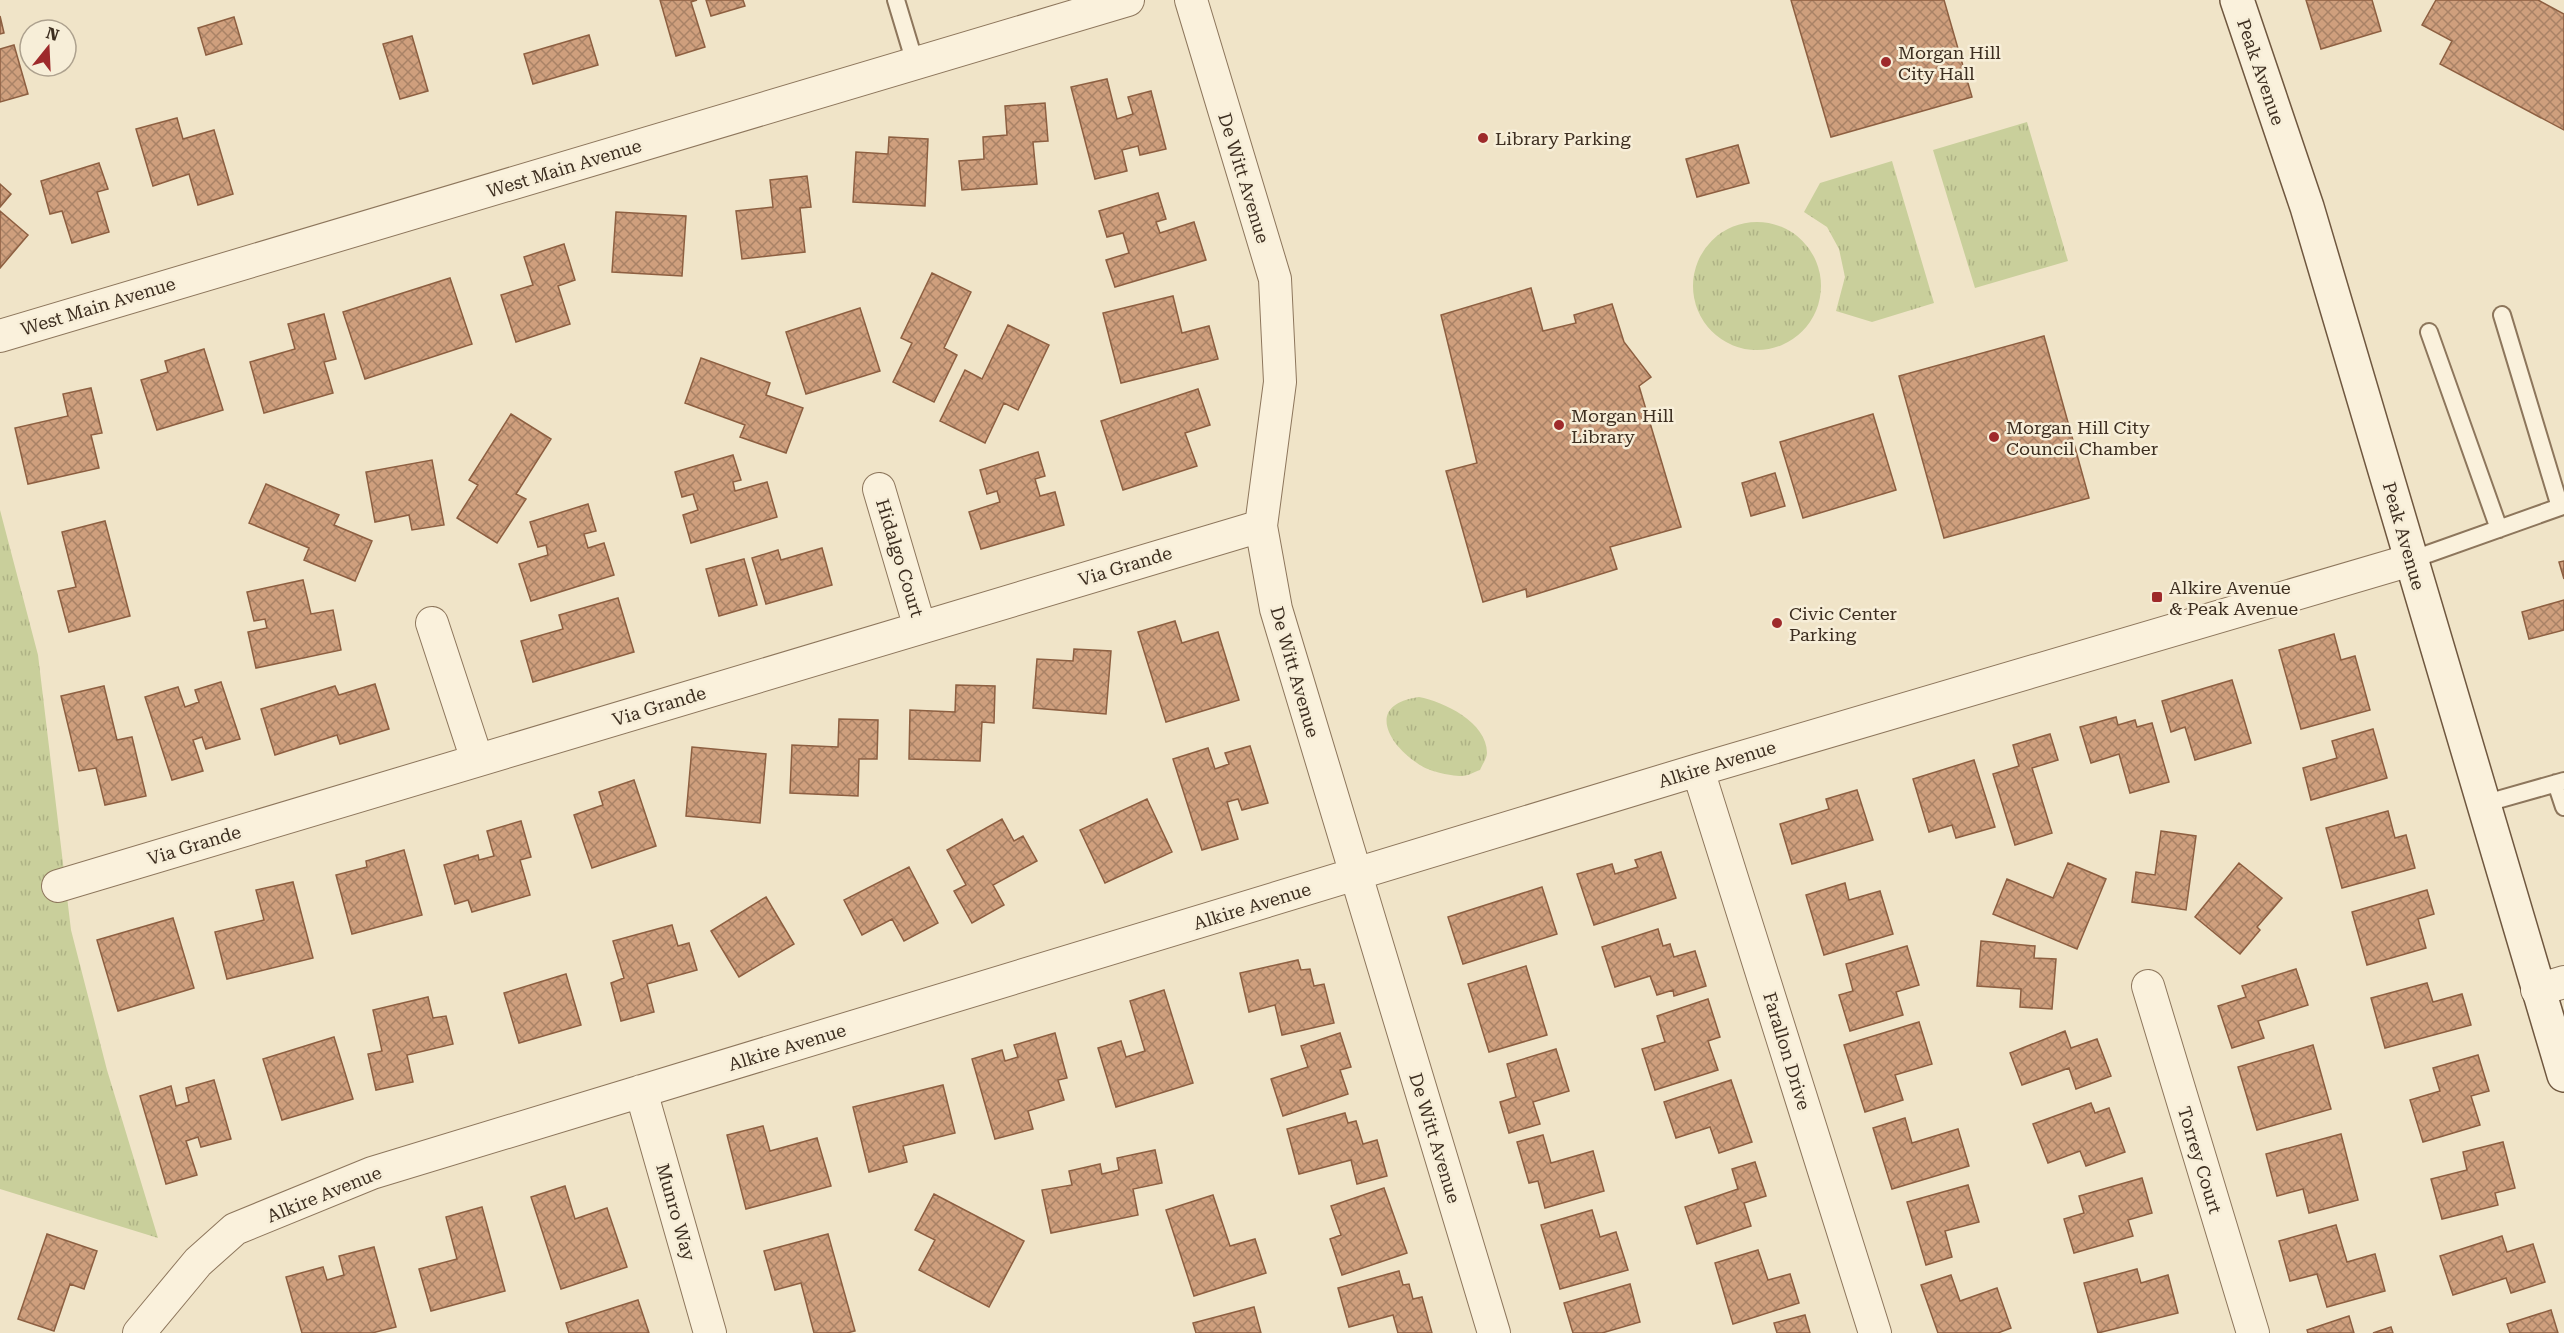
<svg xmlns="http://www.w3.org/2000/svg" width="2564" height="1333" font-family="'Roboto Serif',serif">
  <style>
    .grass { fill: url(#grass-tufts) }
    .building { fill: url(#building-cross-hatch); stroke: #8d5f41; stroke-width: 1.5 }
    .lines { fill: none; stroke-linecap: round; stroke-linejoin: round }
    .lane-casing { stroke: #8d765c; stroke-width: 20 }
    .street-casing { stroke: #8d765c; stroke-width: 34 }
    .secondary-casing { stroke: #6f573f; stroke-width: 36 }
    .lane { stroke: #faf1dc; stroke-width: 16 }
    .street { stroke: #faf1dc; stroke-width: 32 }
    .secondary { stroke: #faf1dc; stroke-width: 33 }
    .poi-dot { fill: #9e2a2b; stroke: #f7eed8; stroke-width: 2 }
    .labels { text-anchor: middle; dominant-baseline: central; stroke-width: 5; stroke-linejoin: round; paint-order: stroke }
    .poi-label { font-size: 18px; fill: #3d2e20; stroke: #f7eed8; text-anchor: start }
    .street-label { font-size: 18px; fill: #3d2e20; stroke: #f7eed8 }
  </style>
  <defs>
    <pattern id="grass-tufts" width="24" height="20" patternUnits="userSpaceOnUse" patternTransform="scale(1.5)"><rect width="24" height="20" fill="#c9cf9b"/><path d="M3 7l-1-3M5 7V3M7 7l1-3M15 17l-1-3M17 17v-4M19 17l1-3" fill="none" stroke="#aeb285"/></pattern>
    <pattern id="building-cross-hatch" width="8" height="8" patternUnits="userSpaceOnUse" patternTransform="scale(1.5)"><rect width="8" height="8" fill="#cf9f7d"/><path d="M0 0l8 8M0 8l8-8" fill="none" stroke="#a98266"/></pattern>
  </defs>
  <rect width="100%" height="100%" fill="#f0e4c8"/>
  <path class="grass" d="M2027,122L2068,261L1975,288L1933,150Z
    M1892,161L1934,303L1872,322L1836,311L1845,277L1839,249L1827,227L1804,212L1820,183Z
    M1693 286a64 64 0 1 1 128 0a64 64 0 1 1-128 0Z
    M0,510L38,655L71,930L107,1070L158,1238L0,1189Z
    M1419,697C1444,702 1487,722 1487,753C1487,758 1482,765 1480,770C1474,772 1468,776 1462,776C1449,776 1427,771 1417,763C1386,742 1367,704 1419,697Z"/>
  <path class="building" d="M660,0H697L691,2L705,47L676,56Z
    M706,0H743L745,6L711,16Z
    M1791,0H1944L1972,97L1831,137Z
    M2306,0H2372L2381,31L2321,49Z
    M2436,0H2538L2564,14V130L2440,64L2452,41L2422,25Z
    M0,16L4,33L0,34Z
    M234,17L242,44L206,55L198,28Z
    M589,35L598,65L533,84L524,54Z
    M412,36L428,91L400,99L383,44Z
    M66,40L70,55L66,57Z
    M14,45L28,94L0,102V49Z
    M1107,79L1117,119L1133,114L1128,97L1151,91L1166,149L1140,155L1138,146L1122,150L1127,171L1095,179L1071,87Z
    M1045,103L1048,141L1033,142L1037,184L962,190L959,161L984,159L983,137L1007,135L1005,106Z
    M177,118L183,139L214,130L233,194L198,205L189,174L153,186L136,129Z
    M889,137L928,139L925,206L853,202L856,152L888,154Z
    M1738,145L1749,183L1697,197L1686,159Z
    M99,163L108,189L97,192L109,232L72,243L62,211L50,214L41,181Z
    M807,176L811,207L800,208L805,252L742,259L736,211L773,207L770,180Z
    M0,184L11,194L0,207Z
    M1158,193L1166,219L1156,222L1160,233L1194,222L1206,260L1115,287L1106,260L1129,253L1123,233L1107,237L1099,211Z
    M0,211L28,235L0,268Z
    M616,212L686,216L682,276L612,272Z
    M564,244L575,280L558,286L570,324L516,342L501,295L533,285L524,257Z
    M932,273L971,292L944,348L957,355L934,402L893,382L912,343L901,338Z
    M450,278L472,344L365,379L343,312Z
    M1531,288L1543,331L1576,323L1574,315L1612,304L1624,342L1651,377L1639,386L1681,527L1610,547L1617,569L1527,597L1526,589L1483,602L1446,471L1477,463L1441,315Z
    M1173,296L1182,333L1209,326L1218,359L1121,383L1103,313Z
    M860,308L880,371L806,394L786,332Z
    M324,314L336,359L324,362L333,393L264,413L250,362L295,349L288,324Z
    M1008,325L1049,345L1018,410L1004,403L985,443L940,421L965,370L982,379Z
    M2044,336L2089,498L1944,538L1899,376Z
    M204,349L223,410L157,430L141,380L168,372L165,361Z
    M701,358L770,383L766,395L803,408L786,453L740,437L745,425L685,403Z
    M91,388L102,433L91,435L99,468L28,484L15,428L68,416L63,394Z
    M1198,389L1210,425L1185,433L1197,466L1123,490L1101,421Z
    M511,414L551,439L516,494L526,499L497,543L457,518L478,485L469,480Z
    M1873,414L1896,490L1803,518L1780,442Z
    M1038,452L1045,476L1035,479L1040,496L1055,492L1064,525L981,549L969,512L1000,502L997,491L987,494L980,470Z
    M733,455L741,480L733,482L735,491L767,482L777,517L691,543L683,515L698,510L693,494L682,497L675,472Z
    M432,460L444,525L412,530L409,515L375,522L366,472Z
    M1775,473L1785,506L1751,516L1742,483Z
    M266,484L339,515L334,525L372,541L355,581L304,560L309,548L249,523Z
    M588,504L596,531L584,534L588,548L604,543L614,575L531,601L519,564L548,555L546,545L538,547L530,522Z
    M105,521L130,616L69,632L58,591L76,587L62,532Z
    M822,548L832,585L766,604L752,558L778,550L781,560Z
    M744,559L757,605L719,616L706,569Z
    M2564,561V579L2559,562Z
    M303,580L311,614L333,610L341,650L256,668L248,632L267,628L265,619L254,621L247,592Z
    M618,598L634,652L533,682L521,641L563,629L559,615Z
    M2564,600V630L2529,639L2522,612Z
    M1175,621L1182,643L1218,632L1239,700L1166,722L1138,632Z
    M2334,634L2341,660L2355,656L2370,710L2301,729L2279,650Z
    M1074,649L1111,651L1106,714L1033,708L1037,659L1073,661Z
    M2232,680L2251,743L2195,760L2185,727L2171,732L2162,701Z
    M221,682L240,739L206,749L202,737L193,740L203,771L172,780L145,697L178,687L185,707L199,702L195,690Z
    M375,684L389,729L340,744L337,735L275,755L261,709L335,686L339,695Z
    M956,685L995,686L994,723L982,722L980,761L909,759L910,710L955,712Z
    M104,686L117,740L132,737L146,796L105,805L96,768L79,771L61,696Z
    M2116,717L2118,725L2135,720L2137,727L2152,723L2169,782L2130,793L2119,754L2091,763L2080,727Z
    M839,719L878,720L877,759H859L858,796L790,793L792,745L838,747Z
    M2373,729L2387,778L2311,800L2303,768L2337,758L2332,741Z
    M2050,734L2058,760L2032,768L2052,833L2015,845L1993,774L2019,766L2013,745Z
    M1250,746L1268,803L1242,810L1238,799L1227,802L1238,839L1202,850L1173,759L1208,748L1215,769L1229,764L1225,753Z
    M692,747L766,754L760,823L686,816Z
    M1974,760L1995,827L1956,838L1952,825L1929,832L1913,779Z
    M634,780L656,846L592,868L574,815L603,805L599,792Z
    M1857,790L1873,840L1792,864L1780,824L1829,809L1826,799Z
    M1147,799L1172,852L1105,883L1080,830Z
    M2388,811L2395,838L2406,835L2415,868L2342,888L2326,828Z
    M1002,819L1014,841L1023,836L1037,861L993,885L1004,905L972,923L954,891L966,885L947,850Z
    M521,821L531,857L520,860L530,895L472,912L468,900L455,904L444,865L478,855L479,860L494,856L487,831Z
    M2161,831L2196,836L2186,910L2132,902L2136,872L2155,875Z
    M404,850L422,915L352,934L336,875L367,867L366,861Z
    M1661,852L1676,898L1594,925L1577,874L1612,864L1615,874L1638,867L1635,860Z
    M2068,863L2106,879L2077,949L1993,914L2007,879L2053,898Z
    M2239,863L2282,898L2257,927L2260,930L2240,954L2195,917Z
    M909,867L938,923L904,941L892,919L862,935L844,900Z
    M293,882L313,958L227,979L215,932L264,920L256,890Z
    M1845,883L1849,900L1880,891L1893,934L1824,955L1806,895Z
    M1542,887L1557,934L1463,964L1448,917Z
    M2427,890L2434,914L2418,919L2426,948L2367,965L2352,912Z
    M766,897L794,944L739,977L711,931Z
    M173,918L194,988L118,1011L97,940Z
    M672,925L678,946L689,943L697,970L647,984L654,1012L621,1021L611,983L624,978L613,941Z
    M1658,929L1663,946L1670,944L1674,957L1695,951L1706,986L1674,996L1673,990L1657,995L1650,976L1615,987L1602,947Z
    M1981,941L2035,946L2034,958L2056,959L2052,1009L2020,1007L2021,989L1977,986Z
    M1907,946L1919,985L1896,992L1903,1015L1850,1031L1839,995L1853,991L1846,964Z
    M1298,960L1301,970L1310,969L1314,986L1324,984L1334,1023L1282,1035L1275,1005L1249,1012L1240,973Z
    M1526,966L1547,1035L1489,1052L1468,984Z
    M2296,969L2308,1005L2258,1021L2264,1038L2232,1048L2218,1006L2246,997L2242,986Z
    M566,974L581,1025L519,1043L504,993Z
    M2427,983L2433,1002L2462,994L2471,1025L2385,1048L2371,998Z
    M1164,990L1193,1083L1116,1107L1098,1048L1121,1041L1126,1057L1145,1051L1130,1001Z
    M428,997L433,1018L446,1016L453,1044L407,1055L413,1082L376,1090L368,1054L382,1051L373,1010Z
    M1708,999L1720,1037L1708,1041L1718,1070L1655,1090L1642,1049L1665,1042L1657,1016Z
    M1919,1022L1932,1064L1895,1075L1903,1100L1865,1112L1844,1045Z
    M2065,1031L2071,1048L2097,1039L2111,1076L2076,1089L2069,1068L2022,1085L2010,1053Z
    M1055,1033L1067,1078L1058,1080L1064,1100L1028,1111L1033,1129L995,1139L972,1059L1002,1050L1005,1061L1018,1057L1014,1045Z
    M1340,1033L1351,1067L1340,1070L1348,1094L1283,1116L1271,1079L1308,1067L1301,1046Z
    M334,1037L353,1099L282,1120L263,1059Z
    M2313,1045L2331,1109L2257,1130L2238,1067Z
    M1556,1049L1569,1091L1533,1102L1540,1124L1509,1133L1500,1102L1516,1097L1507,1064Z
    M2478,1055L2489,1091L2471,1096L2480,1125L2423,1142L2410,1100L2440,1091L2433,1068Z
    M214,1080L231,1139L201,1147L198,1137L186,1141L197,1175L166,1184L140,1096L171,1086L176,1106L189,1102L186,1088Z
    M1731,1080L1752,1142L1719,1153L1710,1127L1676,1138L1664,1102Z
    M943,1085L955,1133L903,1146L907,1162L869,1172L853,1107Z
    M2091,1103L2095,1113L2109,1108L2125,1152L2086,1166L2080,1151L2048,1163L2033,1124Z
    M1345,1113L1348,1123L1356,1121L1363,1144L1377,1140L1387,1176L1357,1184L1351,1160L1299,1174L1287,1129Z
    M1905,1118L1912,1143L1958,1129L1969,1166L1892,1189L1873,1128Z
    M763,1126L770,1151L817,1138L831,1186L746,1209L727,1135Z
    M2341,1134L2358,1200L2309,1213L2303,1189L2277,1196L2266,1154Z
    M1543,1135L1551,1163L1593,1151L1604,1191L1545,1208L1538,1181L1529,1183L1517,1142Z
    M2503,1142L2515,1188L2495,1193L2498,1205L2442,1219L2431,1179L2467,1170L2463,1152Z
    M1155,1150L1162,1183L1133,1189L1138,1215L1051,1233L1042,1190L1072,1185L1069,1171L1100,1164L1102,1174L1119,1170L1117,1158Z
    M1755,1162L1766,1196L1744,1203L1751,1226L1697,1244L1685,1207L1738,1189L1732,1169Z
    M2142,1178L2152,1213L2128,1220L2133,1236L2074,1253L2064,1219L2084,1213L2079,1196Z
    M1968,1185L1979,1222L1945,1231L1952,1257L1926,1265L1907,1202Z
    M565,1186L575,1219L607,1208L627,1267L561,1289L531,1197Z
    M1384,1188L1407,1253L1342,1275L1330,1239L1341,1235L1331,1206Z
    M934,1194L1024,1241L989,1307L919,1270L935,1240L915,1230Z
    M1213,1195L1230,1246L1255,1239L1266,1273L1194,1296L1166,1210Z
    M482,1207L505,1291L431,1311L419,1269L457,1259L446,1217Z
    M1592,1210L1600,1237L1616,1232L1628,1270L1560,1289L1541,1225Z
    M2336,1225L2347,1262L2375,1254L2385,1291L2327,1307L2317,1274L2290,1281L2279,1241Z
    M47,1234L97,1251L84,1289L70,1284L54,1331L18,1319Z
    M828,1234L855,1331L847,1333H814L801,1283L775,1290L764,1251Z
    M2502,1236L2507,1252L2533,1244L2545,1282L2511,1293L2506,1278L2453,1295L2440,1256Z
    M374,1247L396,1327L372,1333H302L286,1277L323,1267L327,1280L344,1275L339,1256Z
    M1758,1250L1768,1280L1790,1274L1799,1303L1733,1324L1715,1263Z
    M2137,1269L2141,1283L2168,1275L2178,1313L2098,1333L2084,1283Z
    M1399,1271L1403,1285L1409,1284L1413,1299L1422,1297L1432,1333H1398L1393,1315L1349,1327L1338,1288Z
    M1951,1275L1960,1301L1997,1288L2011,1328L1998,1333H1938L1921,1285Z
    M1630,1284L1640,1322L1602,1333H1573L1564,1303Z
    M638,1300L649,1333H569L566,1323Z
    M1254,1307L1261,1333H1196L1193,1323Z
    M2551,1310L2558,1333H2510L2507,1324Z
    M1805,1315L1810,1333H1777L1774,1323Z
    M2349,1316L2354,1333H2308L2307,1330Z
    M2391,1327L2393,1333H2373Z"/>
  <g class="lines">
    <defs>
      <path id="lane" d="M896,0L915,63
        M2429,332L2499,529
        M2411,560L2560,507L2502,315
        M2556,783L2564,807
        M2483,804L2564,781"/>
      <path id="street" d="M1191,0L1275,279L1280,382L1261,526L1276,609L1494,1333
        M0,336L1128,0
        M879,489L920,628
        M432,623L477,760
        M1698,770L1875,1333
        M58,886L1261,526
        M2148,986L2253,1333
        M2537,990L2564,982
        M641,1091L710,1333
        M139,1333L198,1262L235,1229L372,1173L1698,770L2411,560"/>
      <path id="secondary" d="M2237,0L2307,207L2564,1075"/>
    </defs>
    <use href="#lane" class="lane-casing"/>
    <use href="#street" class="street-casing"/>
    <use href="#secondary" class="secondary-casing"/>
    <use href="#lane" class="lane"/>
    <use href="#street" class="street"/>
    <use href="#secondary" class="secondary"/>
  </g>
  <g class="poi-dot">
    <circle cx="1886" cy="62" r="6"/>
    <circle cx="1483" cy="138" r="6"/>
    <circle cx="1559" cy="425" r="6"/>
    <circle cx="1994" cy="437" r="6"/>
    <rect x="2151" y="591" width="12" height="12" rx="3"/>
    <circle cx="1777" cy="623" r="6"/>
  </g>
  <g class="labels">
    <g class="poi-label">
      <text x="1898" y="52">Morgan Hill<tspan x="1898" dy="21">City Hall</tspan></text>
      <text x="1495" y="138">Library Parking</text>
      <text x="1571" y="415">Morgan Hill<tspan x="1571" dy="21">Library</tspan></text>
      <text x="2006" y="427">Morgan Hill City<tspan x="2006" dy="21">Council Chamber</tspan></text>
      <text x="2169" y="587">Alkire Avenue<tspan x="2169" dy="21">&amp; Peak Avenue</tspan></text>
      <text x="1789" y="613">Civic Center<tspan x="1789" dy="21">Parking</tspan></text>
    </g>
    <g class="street-label">
      <text transform="translate(2261 72) rotate(71)">Peak Avenue</text>
      <text transform="translate(564 168) rotate(-17)">West Main Avenue</text>
      <text transform="translate(1244 178) rotate(73)">De Witt Avenue</text>
      <text transform="translate(98 306) rotate(-17)">West Main Avenue</text>
      <text transform="translate(2404 536) rotate(74)">Peak Avenue</text>
      <text transform="translate(900 558) rotate(73)">Hidalgo Court</text>
      <text transform="translate(1125 566) rotate(-17)">Via Grande</text>
      <text transform="translate(1295 672) rotate(74)">De Witt Avenue</text>
      <text transform="translate(659 706) rotate(-17)">Via Grande</text>
      <text transform="translate(1717 764) rotate(-17)">Alkire Avenue</text>
      <text transform="translate(194 845) rotate(-17)">Via Grande</text>
      <text transform="translate(1252 906) rotate(-17)">Alkire Avenue</text>
      <text transform="translate(787 1047) rotate(-17)">Alkire Avenue</text>
      <text transform="translate(1787 1051) rotate(73)">Farallon Drive</text>
      <text transform="translate(1435 1138) rotate(73)">De Witt Avenue</text>
      <text transform="translate(2200 1160) rotate(73)">Torrey Court</text>
      <text transform="translate(324 1194) rotate(-22)">Alkire Avenue</text>
      <text transform="translate(676 1212) rotate(74)">Munro Way</text>
    </g>
  </g>
  <g transform="translate(48 48) rotate(18)"><circle r="28" fill="#f7eed8" stroke="#ada18e" stroke-width="1.5"/>
  <path d="M0-4.5L10 22L0 15L-10 22Z" fill="#9e2a2b"/>
  <text y="-9" font-size="16" font-weight="bold" text-anchor="middle" fill="#3d2e20">N</text>
  </g>
</svg>
